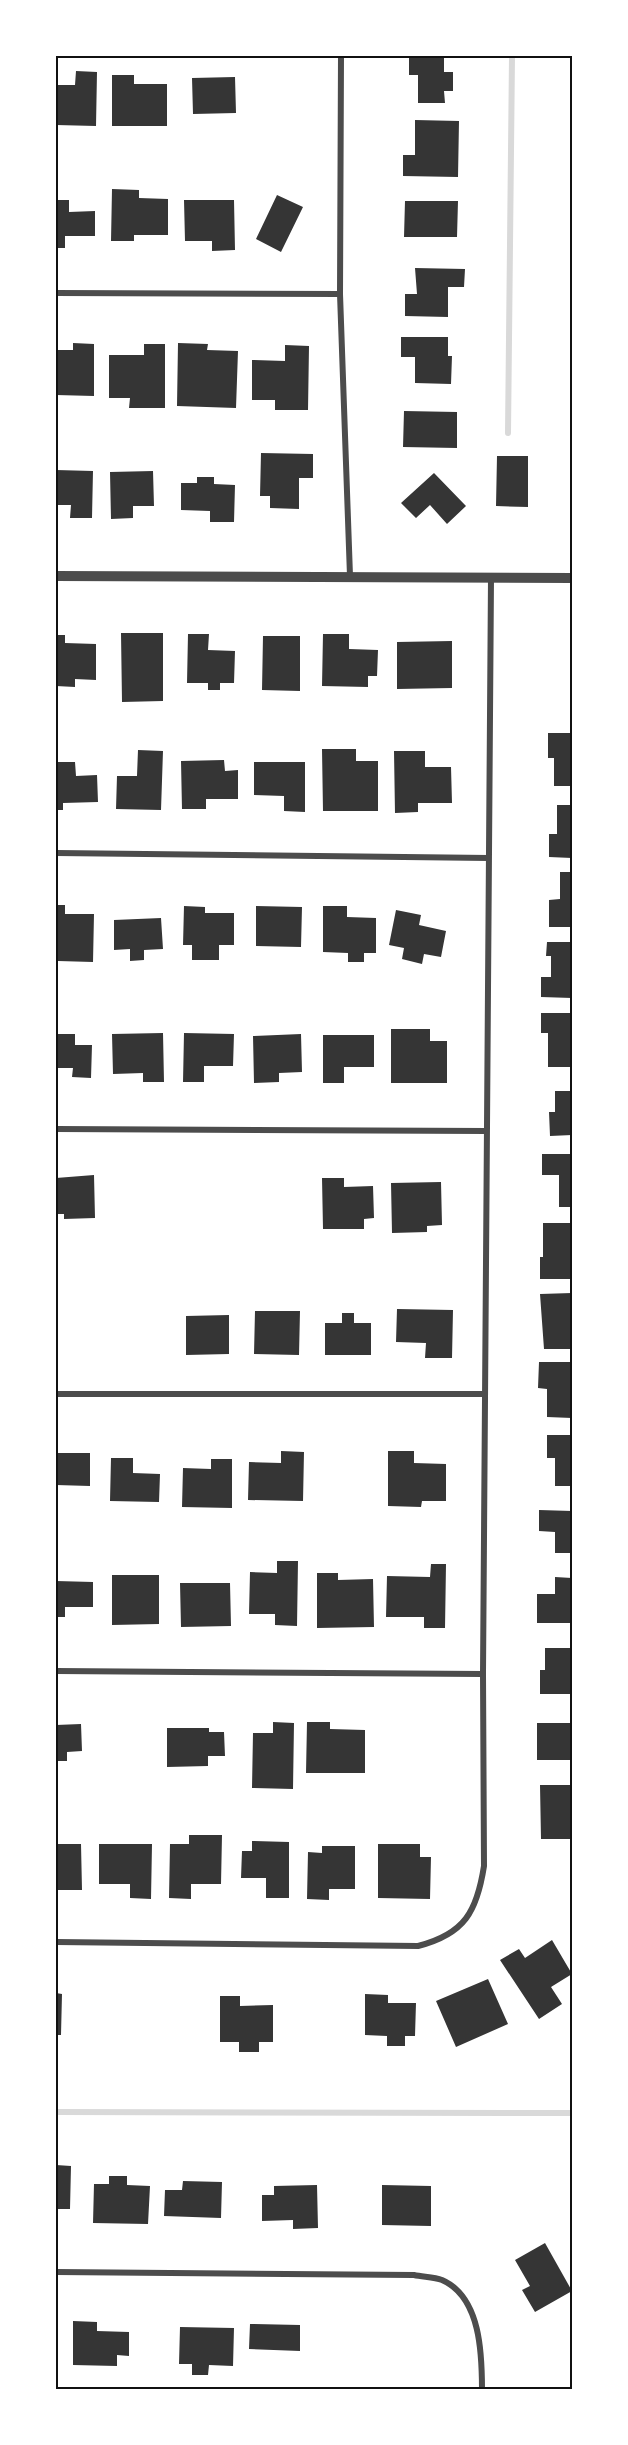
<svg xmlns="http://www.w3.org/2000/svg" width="628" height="2445" font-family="'Asap Condensed',sans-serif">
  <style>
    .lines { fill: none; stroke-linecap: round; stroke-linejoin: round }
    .stream { stroke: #d9d9d9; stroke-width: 6 }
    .building { fill: #353535 }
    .minor { stroke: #4c4c4c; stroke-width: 6 }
    .tertiary { stroke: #4c4c4c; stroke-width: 10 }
    .neatline { fill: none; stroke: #111; stroke-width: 2 }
  </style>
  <rect width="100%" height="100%" fill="#fff"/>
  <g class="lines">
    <path class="stream" d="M508,433L512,56
      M56,2112L572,2113"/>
  </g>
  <path class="building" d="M409,56H444V72H453V91H444L445,103H418V75H409Z
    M76,71L97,72L96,126L56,125V85H75Z
    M112,75H134V84H167V126H112Z
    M235,77L236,113L193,114L192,78Z
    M415,120L459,121L458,177L403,176V155H415Z
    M112,189L139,190V198L168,199V235H134V241H111Z
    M277,195L303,207L281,252L256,239Z
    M56,200H69V212L95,211V236H65V248H56Z
    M184,200H234L235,250L212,251V241H185Z
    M405,201H458L457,237H404Z
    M415,268L465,269L464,287H448V317L405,316V294H417Z
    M401,337H448V356H452L451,384L415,383V357H401Z
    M73,343L94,344V396L56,395V350H73Z
    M178,343L208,344L207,350L238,351L236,408L177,406Z
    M144,344H165V408H129L130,398H109V355H144Z
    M285,345L309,346L308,410H275V400H252V360L285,361Z
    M404,411L457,412V448L403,447Z
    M261,453L313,454V478H299V509L270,508V496H260Z
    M497,456H528V507L496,506Z
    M56,470L93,471L92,518H70L71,505H56Z
    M153,471L154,506H133V518L111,519L110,472Z
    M434,473L466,506L447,524L430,505L416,518L401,503Z
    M197,477H214V484L235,485L234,522H210V511L181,510V483H197Z
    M121,633H163V701L122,702Z
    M188,634H209L208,650L235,651L234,683H220V690H208V683H187Z
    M323,634H349V649L378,650L377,676H368V687L322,686Z
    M56,635H65V643L96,644V680L75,679V687L56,686Z
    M263,636H300V691L262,690Z
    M452,641V688L397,689V642Z
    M548,733H572V786H554V758H548Z
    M322,749H356V761H378V811H323Z
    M138,750L163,751L161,810L116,809L117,776H137Z
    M394,751H425V767H451L452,803H418V812L395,813Z
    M224,760L225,771L238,770V799H206V809H182L181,761Z
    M56,762H75L76,776L97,775L98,802L63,803V810H56Z
    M254,762H305V812L284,811V796L254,795Z
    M557,805H572V858L549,857V834H557Z
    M560,872H572V927H549V900L560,899Z
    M56,905H65V914H94L93,962L58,961V973H56Z
    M184,906L205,907V913H234V945H219V960H192V945H183Z
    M256,906L302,907L301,947L256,946Z
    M323,906H347V917L376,918V953H364V962H348V953L323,952Z
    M396,910L421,915L419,925L446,931L441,957L424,954L422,964L402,959L404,948L389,945Z
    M161,918L163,949L144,950V960L130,961V949L114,950V920Z
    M547,942H572V998L541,997V977H551V956H546Z
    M541,1013H572V1067H548V1033H541Z
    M391,1029H430V1041H447V1083H391Z
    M163,1033L164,1082H143V1073L113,1074L112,1034Z
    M184,1033L234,1034L233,1066H204V1082H183Z
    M56,1034H75V1045H92L91,1078L72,1077L73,1068H56Z
    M301,1034L302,1072L279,1073V1082L254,1083L253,1036Z
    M323,1035H374V1067H344V1083H323Z
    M555,1091H572V1135L550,1136L549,1112H555Z
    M542,1154H572V1207H559V1175H542Z
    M94,1175L95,1218L64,1219V1214H56V1178Z
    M322,1178H344V1187L373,1186L374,1218L364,1219V1229H323Z
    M441,1182L442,1225L427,1226V1232L392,1233L391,1183Z
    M543,1223H572V1279H540V1257H543Z
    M572,1293V1349H544L540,1294Z
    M397,1309L453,1310L452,1358H425L426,1343L396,1342Z
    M255,1311H300L299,1355L254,1354Z
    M342,1313H354V1323H371V1355H325V1323H342Z
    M229,1315V1354L186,1355V1316Z
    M539,1362H572V1418L547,1417V1389L538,1388Z
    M547,1435H572V1486H555V1458H547Z
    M281,1451L304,1452L303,1501L248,1500L249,1462L281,1463Z
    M388,1451H414V1463L446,1464V1501H422L421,1507L388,1506Z
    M56,1453H90V1486L56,1485Z
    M111,1458H133V1473L160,1474L159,1502L110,1501Z
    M211,1459H232V1508L182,1507L183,1468L211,1469Z
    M539,1510L572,1511V1553H555V1532L539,1531Z
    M277,1561H298L297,1626L275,1625V1614H249L250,1572L277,1573Z
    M431,1564H446L445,1628H424V1617H386L387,1576L430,1577Z
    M317,1573H338V1580L373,1579L374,1627L317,1628Z
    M112,1575H159V1624L112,1625Z
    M555,1577L572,1578V1623H537V1594H555Z
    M56,1581L93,1582V1607H65V1617H56Z
    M180,1583H230L231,1626L181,1627Z
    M545,1648H572V1694H540V1670H545Z
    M273,1722L294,1723L293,1789L252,1788L253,1733H273Z
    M307,1722H330V1729L365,1730V1773H306Z
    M537,1723H572V1760H537Z
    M81,1724L82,1751L67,1752V1761H56V1725Z
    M167,1728H209V1732H224L225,1756H208V1766L167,1767Z
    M540,1785H572V1839H541Z
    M189,1835H222L221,1884H191V1899L169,1898L170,1844H189Z
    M252,1841L289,1842V1898H266V1878H241L242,1851H252Z
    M56,1844H81L82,1890H56Z
    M99,1844H152L151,1899L130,1898V1884H99Z
    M378,1844H420V1857H431L430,1899L378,1898Z
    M322,1846H355V1889H329V1900L307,1899L308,1852L322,1853Z
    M552,1940L572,1974L551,1987L562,2004L539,2019L500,1960L519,1949L525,1958Z
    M488,1979L508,2024L456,2047L436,2001Z
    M56,1993L62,1994L61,2035H56Z
    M365,1994L388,1995V2003H416L415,2036H405V2046H387V2036L365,2035Z
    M220,1996H240V2006L273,2005V2042H259V2052H239V2042H220Z
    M56,2165L71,2166L70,2209H56Z
    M109,2176H127V2185L150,2186L148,2224L93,2223L94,2184H109Z
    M183,2181L222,2182L221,2218L164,2216L165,2190H182Z
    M317,2185L318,2228L293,2229V2220L262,2221V2195H274V2186Z
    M382,2185L431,2186V2226L382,2225Z
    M545,2243L572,2291L535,2312L522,2290L530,2286L515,2260Z
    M73,2321L97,2322V2331L129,2332V2356L117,2355V2366L73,2365Z
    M250,2324L300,2325V2351L249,2349Z
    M180,2327L234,2328L233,2366L209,2365L208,2375H192V2364H179Z"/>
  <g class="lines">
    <path class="minor" d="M341,56L340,294L350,576
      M56,293L340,294
      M56,853L489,858
      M56,1129L487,1131
      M56,1394H485
      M56,1671L483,1674
      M56,1942L418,1946C465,1934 477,1911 484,1866L483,1674L491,578
      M56,2272L414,2275C423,2277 434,2277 442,2280C481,2297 482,2355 482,2390"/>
    <path class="tertiary" d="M56,576L572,578"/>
  </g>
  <rect width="628" height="2445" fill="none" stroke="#ffffff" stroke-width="114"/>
  <rect x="57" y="57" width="514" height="2331" class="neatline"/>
</svg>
